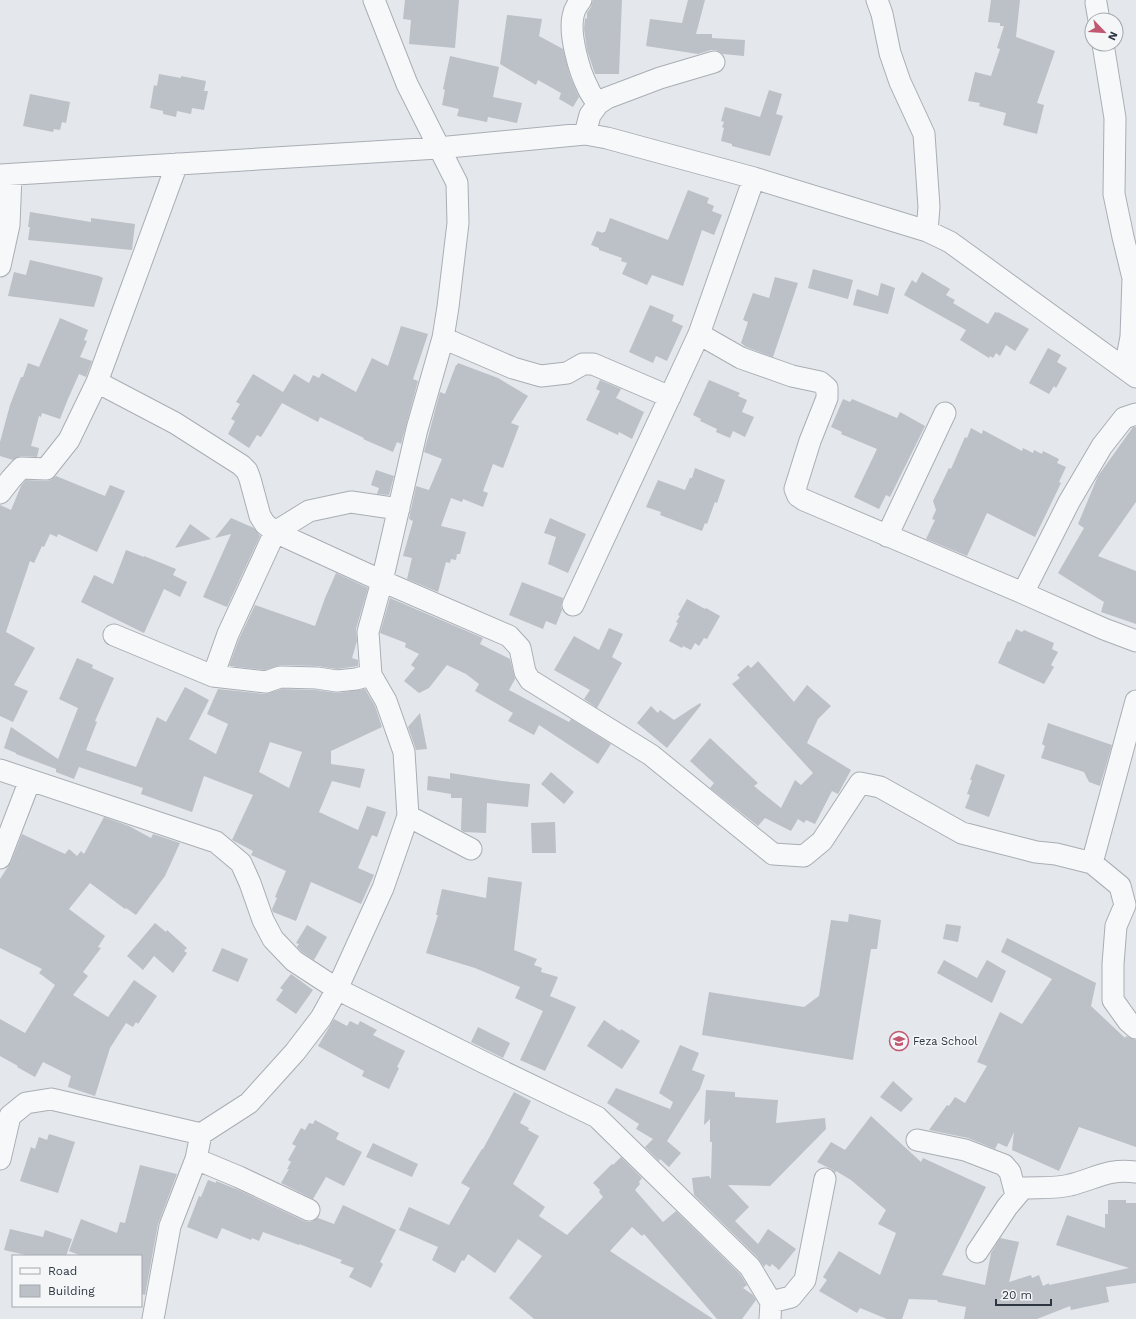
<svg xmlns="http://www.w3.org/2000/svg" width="1136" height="1319" font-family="'Work Sans',sans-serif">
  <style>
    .building { fill: #bcc1c7; fill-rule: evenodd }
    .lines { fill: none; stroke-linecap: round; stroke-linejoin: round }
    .minor-casing { stroke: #a9aeb5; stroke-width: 23 }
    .minor { stroke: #f7f8f9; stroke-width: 21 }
    .labels { text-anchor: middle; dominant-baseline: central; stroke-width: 3; stroke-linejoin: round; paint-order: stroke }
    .poi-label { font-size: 11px; fill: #2d3641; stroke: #f4f6f8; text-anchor: start }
  </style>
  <rect width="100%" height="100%" fill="#e4e7eb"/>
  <path class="building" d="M405,0H459L455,48L409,44L411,20L403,19Z
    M593,0H622L619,74H595L587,50L584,29L585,18L587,19V13L591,7Z
    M688,0H705L696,34H712V38L745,40L744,56L723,54L716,50H711L698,54L646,46L650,19L682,23Z
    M991,0H1020L1016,37L1055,51L1037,103L1044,105L1037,134L1003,125L1006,113L979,106L980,103L968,101L975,72L991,76L1000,49L997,48L1004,26H1000V23L988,22Z
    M507,15L542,19L539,36L563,49L570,76L579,97L573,107L559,99L561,93L538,80L536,85L500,64Z
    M450,56L499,67L493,97L522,103L517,123L488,117L487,122L457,116L459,109L442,105L445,90L443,89Z
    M159,74L181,78V76L206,81L204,91H208L204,110L192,108L191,114L177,111L176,117L163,114V111L150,108L154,85L157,86Z
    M769,90L782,94L776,114L783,116L770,156L732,146V144L721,141L724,128L722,127L724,122L721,121L725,107L760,117Z
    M30,94L70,102L66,123L62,122L60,130L54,129L53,132L23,126Z
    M688,190L709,198L707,203L714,206L712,211L722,215L714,235L702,230L683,286L652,275L647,285L622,274L627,263L621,261L622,258L599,250V248L591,245L597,231L603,233V232H605L610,218L668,240Z
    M30,212L91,222V218L135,224L132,250L28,240L30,227H28Z
    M30,260L99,276L103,278L94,307L8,296L14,272L26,275Z
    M813,269L853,280L848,299L808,288Z
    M922,272L950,289L946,295L955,300L953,303L988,324L995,312L998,313V312L1029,329L1015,351L1006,345L1000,356L996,353L993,358L990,356L989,358L960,340L966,330L904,295L912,280L916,283Z
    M775,277L798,283L773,357L746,347L741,343L748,322L743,320L753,293L769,298Z
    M881,283L895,288L888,314L853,305L857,289L878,296Z
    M650,305L674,315L672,321L683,326L667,361L656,356L653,363L629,352Z
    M60,318L88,330L84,340L87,341L80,357L92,361L86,377L79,374L68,399L60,419L42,413L41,417L39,416L31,446L39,448L37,457L21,456L13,460L0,456V442L10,405L21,377H23L28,363L39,367Z
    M401,326L428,334L413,379L418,381L401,444L397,442L393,452L363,439L364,438L320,417L318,422L282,403L261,437L257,435L249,448L228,434L235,421L231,419L240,404L236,402L253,374L283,392L294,374L309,383L313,375L319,378L322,373L356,392L372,358L388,366Z
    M1048,348L1061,355L1057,362L1067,368L1056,388L1054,386L1049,394L1029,383Z
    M458,363L498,378L528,396L511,423L519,426L503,468L493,464L483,491L488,493L483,507L463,499L462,502L451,498L441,526L466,532L460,554H457L456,560L451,559L450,563L446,562L438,592L407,579L412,558L403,556L413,521L409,519L416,486L429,490L442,459L424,452L440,392L445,394L456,365H457Z
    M600,380L621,389L616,398L644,412L632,439L619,432L618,435L586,420L600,391L596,389Z
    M709,380L740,393L738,396L747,400L742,412L754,417L745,437L733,431L730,438L716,432L717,429L700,421L701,419L693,415Z
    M843,399L850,402L852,399L897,418L900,412L925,426L890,497L886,495L879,509L854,497L877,449L841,434L842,432L831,427Z
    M1133,427H1136V502L1098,556L1136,571V624L1101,612L1104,602L1058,573L1084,528L1078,524L1098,476Z
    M971,428L982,434L983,430L1022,451L1023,448L1033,453L1034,450L1042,454L1043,451L1059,459L1057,463L1066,467L1059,482L1061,483L1035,537L987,513L967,556L926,539L935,520L932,519L936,510L933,501L949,468L951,469L965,437L967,438Z
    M695,468L725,480L717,503L715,502L707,524L705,523L702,531L660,515L661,512L646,507L658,480L685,490L690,478H692Z
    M376,470L394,476L389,495L377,494L379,488L371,485Z
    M56,476L105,496L110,485L125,491L97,552L58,534L57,537L50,534L44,547L42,546L34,563L30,561L6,632L35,648L14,685L28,691L13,722L0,716V505L11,510L21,486L26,480L46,481L51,480Z
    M231,518L254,528L260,536L227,607L203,597L231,534L215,538Z
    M550,518L586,534L568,573L548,564L556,537L544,533Z
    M190,524L211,539L175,548Z
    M126,550L144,557V556L176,569L173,575L187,582L180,597L164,589L144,633L81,602L94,575L113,584Z
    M336,573L368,588L356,629L357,641L352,658L358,660V666L337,669L317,666L280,665L265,670L229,666L239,639L255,605L315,626L325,598Z
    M522,582L563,598L561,606L562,610L556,625L546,621L543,629L509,615Z
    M390,598L483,638L480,644L510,659L515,679L509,690L569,722L571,719L611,744L598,764L539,725L534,735L508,721L513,713L475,691L479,684L466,674L447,665L429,688L419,693L404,681L415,668L411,665L419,654L405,647L406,643L380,633Z
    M687,599L705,609L706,608L720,616L707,639L704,638L699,646L695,643L691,650L683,646L682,648L669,641L678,623L676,622L680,616L678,615Z
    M609,628L623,634L612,657L622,663L597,708L584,699L590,690L554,670L574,636L599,650Z
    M1016,629L1022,632L1024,630L1054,643L1052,649L1058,652L1051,665L1054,667L1044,684L998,663L1008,641L1010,642Z
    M77,658L93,665L92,668L114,678L95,721L97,722L86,750L136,767L157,717L166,722L185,687L209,700L189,739L216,754L228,724L207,714L218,689L265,694L282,689L316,690L338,693L365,689L375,706L382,727L331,751V764L365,769L360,788L332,781L319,812L358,830L367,806L386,812L377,837L372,835L358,868L374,875L361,904L311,882L296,921L273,912L272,909L277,898L275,897L286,871L251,855L253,851L232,840L253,795L204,776L192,812L141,794L143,788L79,767L74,779L56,772V769L16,754V753L4,748L11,727L58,759L78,708L59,699ZM270,742L302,752L289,788L259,772Z
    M758,661L794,702L807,685L831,706L818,719L807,743L851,770L838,794L832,791L815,824L806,820L804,823L798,819L791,831L765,818L758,826L710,788L714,783L690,761L710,738L758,783L754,786L781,808L795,780L801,785L813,773L732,684L740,678L737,675L748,665L751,668Z
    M700,703L701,705L667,748L637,723L651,706L658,713L660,710L674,720Z
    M420,713L427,749L416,750L408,727Z
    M1048,723L1112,745L1100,786L1089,782L1084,772L1041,758L1045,746L1042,744Z
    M976,764L1005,775L989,817L965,808L970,795L967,794L972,780H970Z
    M551,772L574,792L564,804L541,784Z
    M450,773L502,781L530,784L528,807L487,803L486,833L464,832L461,830L462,798H451V794L427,790L428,776L450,779Z
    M104,817L129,826L151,838L153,834L180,843L165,876L136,915L126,908L125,909L90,883L69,909L105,936L98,947L101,948L83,972L88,976L73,995L108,1017L134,980L157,996L138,1024L136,1022L133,1027L126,1023L110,1048L95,1096L68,1087L71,1076L43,1062L35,1077L17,1067L18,1066L0,1056V1019L25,1033L55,985L39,973L42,969L0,948V879L11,862L22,834L65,854L69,849L77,856L81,851L84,854Z
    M555,822L556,853H532L531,823Z
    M488,877L522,882L514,950L537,959L534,965L542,968L541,972L558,977L550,996L576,1007L545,1071L520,1060L543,1011L515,998L520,987L475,968L426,953L438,915H436L442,889L486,898Z
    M849,914L881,920L877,949H871L853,1060L702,1035L709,992L804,1007L819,996L831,920L848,922Z
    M155,923L166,932L167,930L187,948L184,951L187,953L173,973L154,956L143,970L127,956Z
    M946,924L961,926L958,942L943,939Z
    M307,925L327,937L314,960L302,952L297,947L299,944L296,943Z
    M1007,938L1096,983L1091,1006L1125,1038L1126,1036L1136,1040V1147L1079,1127L1059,1171L1012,1150L1014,1132L1007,1147L998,1143L995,1149L968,1138L929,1130L947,1105L949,1106L955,1097L965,1103L987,1066L977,1062L1000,1012L1022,1024L1052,979L1001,952Z
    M222,948L248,959L238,982L212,971Z
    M944,960L977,978L987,960L1006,971L992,1003L937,973Z
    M291,974L313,990L296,1014L276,1000L283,990L280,988Z
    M334,1019L347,1026L350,1021L358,1025L360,1021L377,1030L373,1035L405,1051L397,1067L399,1068L389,1089L362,1076L364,1071L318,1046Z
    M604,1020L620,1031L621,1029L640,1041L622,1069L587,1046Z
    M478,1027L510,1043L503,1058L471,1042Z
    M680,1045L699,1053L692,1070L705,1075L700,1089L667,1141L681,1153L669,1167L660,1159L659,1161L645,1147L653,1139L636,1129L639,1124L607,1103L616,1088L670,1109L673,1102L659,1093Z
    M893,1081L913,1099L901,1112L880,1097Z
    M706,1090L735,1092V1097L778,1100L776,1123L825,1118L826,1129L770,1186L728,1185L749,1207L735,1221L758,1244L768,1229L796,1249L779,1270L772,1264L770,1267L766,1264L764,1267L758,1258L694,1195L692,1178L709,1176L711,1179L712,1142H710V1119L704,1125Z
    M514,1092L531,1101L520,1123L529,1128L528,1130L539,1136L513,1184L545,1207L539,1216L567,1235L603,1197L599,1192L600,1190L593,1183L612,1164L613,1165L621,1157L642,1178L639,1182L640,1184L635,1190L663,1222L676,1211L740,1274L747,1285L743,1288L753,1295L756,1300L742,1319H717L644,1234L642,1236L632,1227L610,1251L713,1319H534L509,1298L542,1256L518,1239L495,1273L468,1254L464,1261L462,1260L455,1273L432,1260L438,1247L399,1230L409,1207L449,1225L470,1188L461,1183L482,1149H483Z
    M871,1116L921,1162L923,1158L986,1187L942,1275L985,1285L991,1253L1000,1238L1019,1242L1009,1282L1031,1275L1032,1278L1039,1275L1043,1286L1049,1283V1285L1129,1268L1056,1245L1067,1215L1105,1228V1214H1108V1200H1126V1203H1136V1283L1106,1287L1109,1302L1071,1310L1070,1306L1037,1319H964L966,1307L938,1302L937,1300L909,1299L902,1319H887L860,1308L857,1313L819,1291L827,1280L823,1277L839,1251L880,1275L896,1233L878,1224L886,1210L851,1180L836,1171L835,1173L833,1170L817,1162L831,1142L845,1150Z
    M315,1120L339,1133L336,1139L362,1152L344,1186L326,1177L313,1199L281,1183L289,1169H287L291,1162L288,1160L296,1146L292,1144L301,1128L305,1130L309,1123L313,1124Z
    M49,1134L75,1142L58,1193L20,1181L31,1147L35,1149L39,1137L47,1140Z
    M373,1143L418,1164L412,1177L366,1157Z
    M140,1165L177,1174L158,1224L145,1295L141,1294V1256H82L69,1251L81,1219L117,1233L120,1222L125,1223Z
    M208,1180L216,1183V1181L241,1191L304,1221L310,1222L318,1218L334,1224L343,1205L396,1230L380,1262L383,1264L371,1288L349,1277L354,1268L340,1263L342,1260L299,1244V1245L263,1232L259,1241L252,1238L251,1240L222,1228L217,1239L187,1227L199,1196L201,1197Z
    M10,1229L43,1237L45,1230L72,1239L66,1256H30L4,1250Z"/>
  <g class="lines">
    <defs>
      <path id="minor" d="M581,0C577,5 574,10 573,16C569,35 579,71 588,88C590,94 595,99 598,104
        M877,0L882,14L890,53L900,82L924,134L929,207L927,231
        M1096,3L1099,20
        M1103,44L1115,118L1114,194L1123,237L1133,278L1131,337L1125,368
        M585,134L590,115L598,104L607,98L660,78L714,62
        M177,164L97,382L175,423L241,465L247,471L250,479L260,516L265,524L275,532L382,581L509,636L520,648L525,672L530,680L651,755L773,854L804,856L822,841L860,783L880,787L962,833L1036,852L1056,854L1092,863L1136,701
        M0,175L438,148L585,134L607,138L754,178L927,231L950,242L1136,377
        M0,266L9,225L11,175
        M699,334L741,358L792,376L820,382L827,388V398L810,441L795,489L798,496L804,500L1023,593L1104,629L1136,641
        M443,338L513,368L541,376L567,373L583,364H593L670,397
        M0,493L11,479L21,468L46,469L69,440L97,382
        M887,536L945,413
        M1023,593L1069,502L1102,446L1124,418L1136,414
        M573,605L699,334L754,178
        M114,635L213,676L266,682L280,677L317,678L337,681L356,679L371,675
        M213,676L228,634L275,532L309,511L351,502L399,509
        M0,770L216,842L241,863L250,883L263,920L273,939L294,961L337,989L483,1062L597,1117L750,1267L771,1302L770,1319
        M408,816L471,849
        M0,858L30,780
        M1092,863L1120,886L1125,905L1116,926L1113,964V1000L1128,1021L1136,1028
        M917,1140L965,1150L1004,1165L1010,1172L1016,1195
        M0,1159L10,1116L26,1103L51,1099L201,1134
        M196,1159L239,1177L309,1210
        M977,1252L1007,1207L1023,1188C1039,1187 1055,1189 1070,1185C1095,1179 1108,1168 1136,1172
        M771,1302L791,1297L805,1280L825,1179
        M153,1319L170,1226L196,1159L201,1134L249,1103L295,1052L321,1018L337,989L383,888L408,816L404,752L386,701L371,675L368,632L382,581L417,429L443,338L448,307L458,223L457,183L407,84L374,0"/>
    </defs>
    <use href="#minor" class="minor-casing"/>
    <use href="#minor" class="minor"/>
  </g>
  <defs>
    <symbol id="school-ring" viewBox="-11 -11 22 22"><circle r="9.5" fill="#f4f6f8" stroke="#c15771" stroke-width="1.5"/><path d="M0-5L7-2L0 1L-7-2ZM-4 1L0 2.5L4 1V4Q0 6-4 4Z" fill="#c15771"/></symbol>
  </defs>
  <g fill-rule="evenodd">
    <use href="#school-ring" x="888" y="1030" width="22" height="22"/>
  </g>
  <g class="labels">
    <g class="poi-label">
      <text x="913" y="1041">Feza School</text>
    </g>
  </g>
  <rect x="12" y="1255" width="130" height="52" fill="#f4f6f8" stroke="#a4a9af"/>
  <rect x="20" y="1268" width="20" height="6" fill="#f7f8f9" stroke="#a4a9af"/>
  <text x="48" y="1275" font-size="12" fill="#2d3641">Road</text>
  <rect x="20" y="1285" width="20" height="12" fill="#bcc1c7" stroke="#a4a9af"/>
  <text x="48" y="1295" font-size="12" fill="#2d3641">Building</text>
  <g transform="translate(1104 32) rotate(115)"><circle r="19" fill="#f4f6f8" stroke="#a4a9af"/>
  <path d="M0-3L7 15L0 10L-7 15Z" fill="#c15771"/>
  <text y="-6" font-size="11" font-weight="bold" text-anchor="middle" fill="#2d3641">N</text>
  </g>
  <path d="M996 1299v6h55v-6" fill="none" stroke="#2d3641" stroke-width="2"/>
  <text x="1002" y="1299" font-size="12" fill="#2d3641" stroke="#f4f6f8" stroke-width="3" paint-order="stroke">20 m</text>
</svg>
